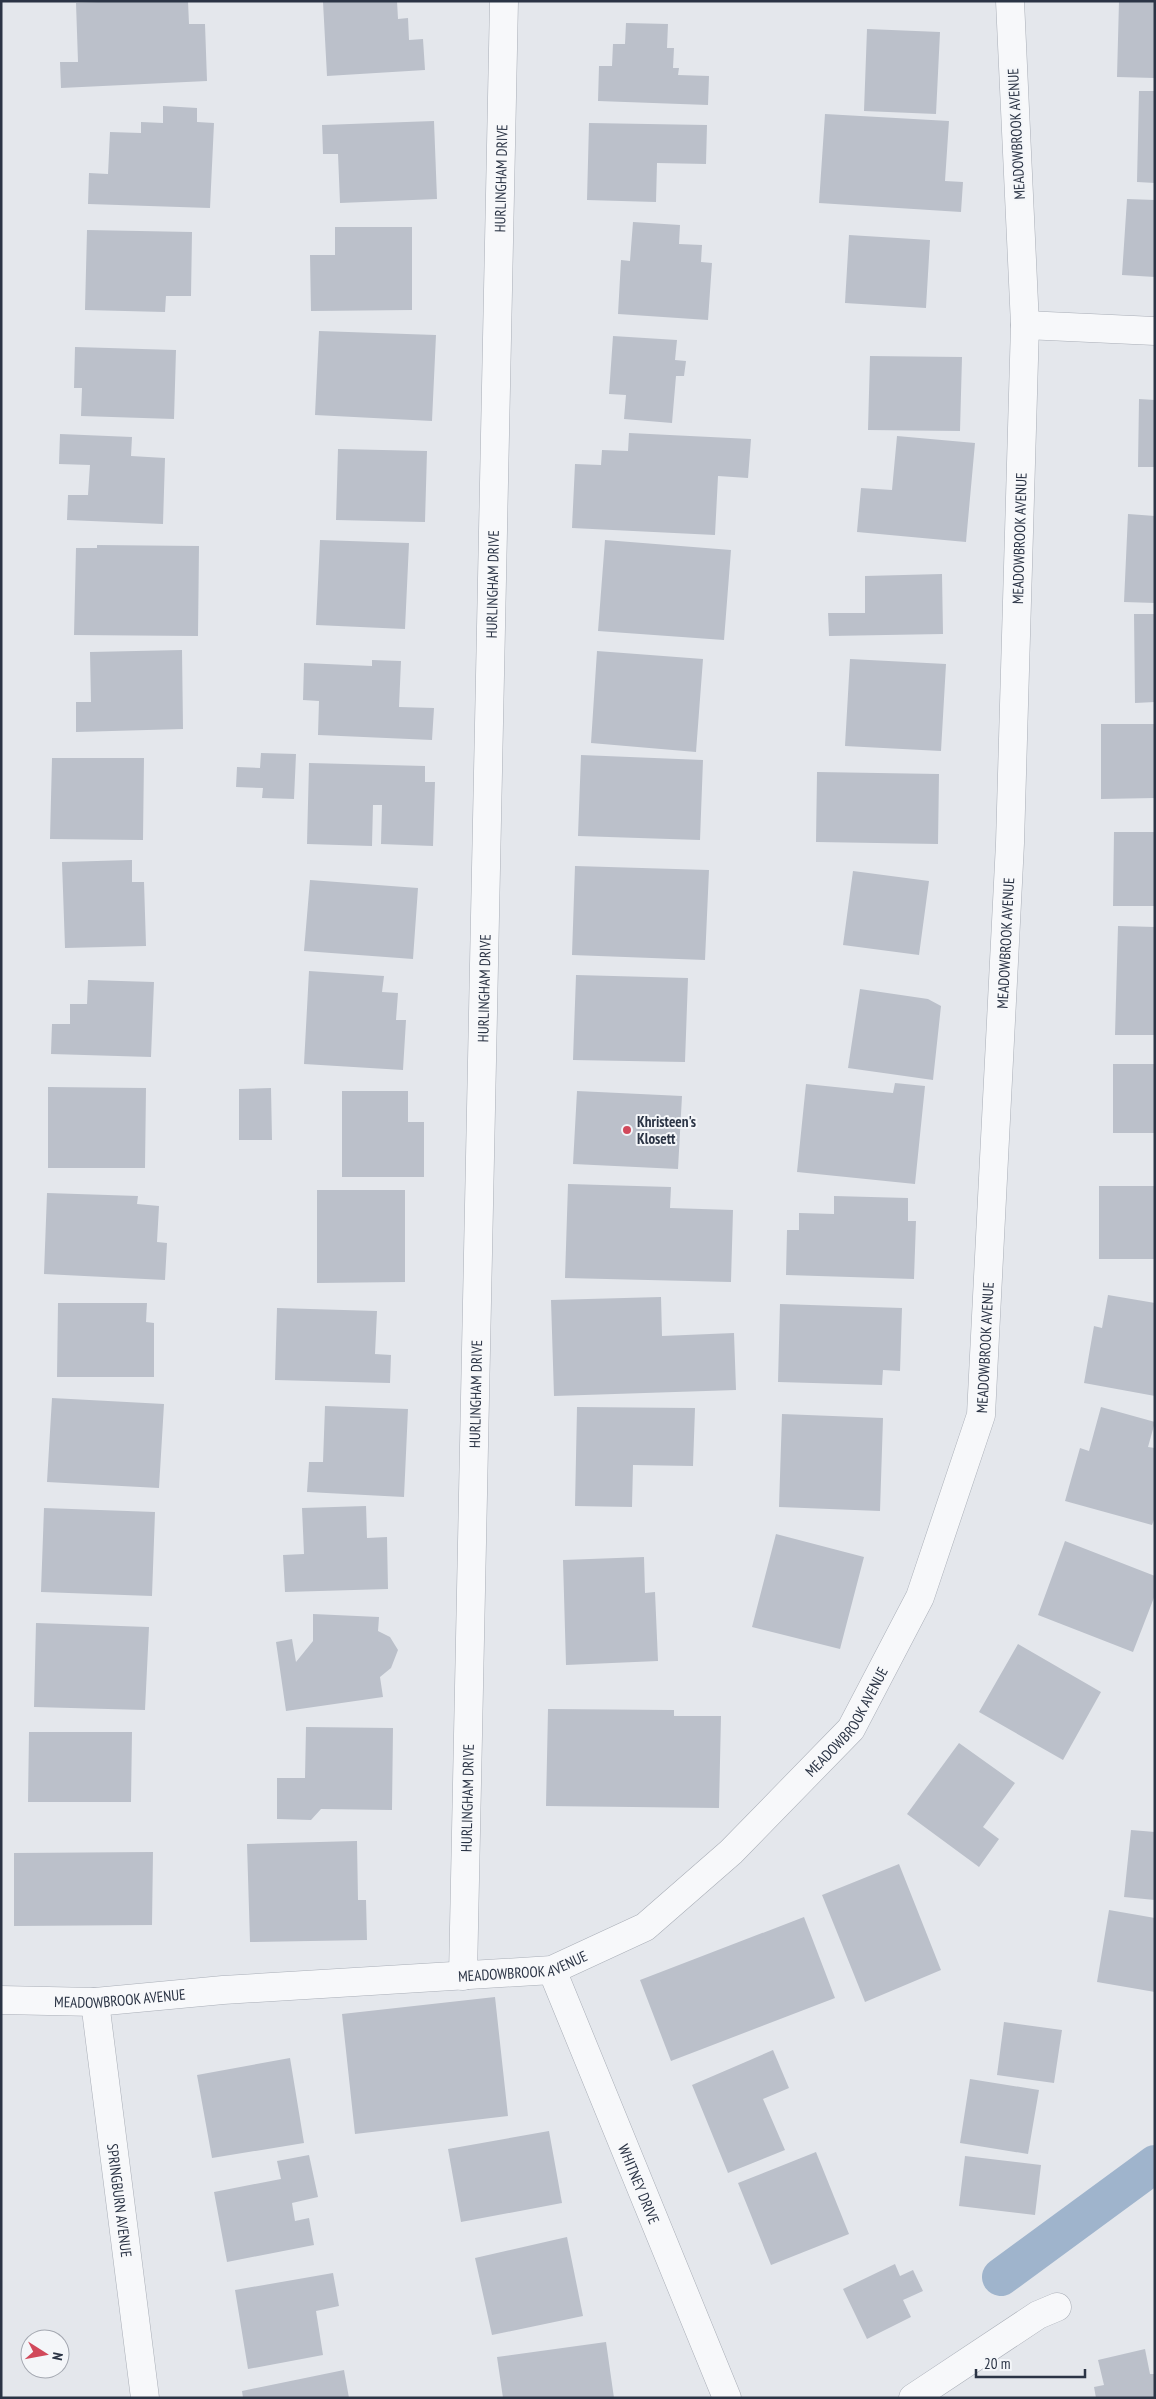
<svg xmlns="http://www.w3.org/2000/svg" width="1156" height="2399" font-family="'PT Sans Narrow',sans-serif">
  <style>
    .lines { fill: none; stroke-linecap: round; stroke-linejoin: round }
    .canal { stroke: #9fb4cc; stroke-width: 38 }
    .building { fill: #bbc0ca }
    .minor-casing { stroke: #a9aeb7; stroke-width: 29 }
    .minor { stroke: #f7f8fa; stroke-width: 28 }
    .poi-dot { fill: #d1495b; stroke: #f4f6f9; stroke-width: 2 }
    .labels { text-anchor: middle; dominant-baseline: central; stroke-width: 4; stroke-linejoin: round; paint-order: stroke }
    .street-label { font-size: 15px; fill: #2b3445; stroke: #f4f6f9 }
    .poi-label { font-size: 15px; font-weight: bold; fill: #2b3445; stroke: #f4f6f9; text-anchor: start }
  </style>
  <rect width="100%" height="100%" fill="#e4e7ec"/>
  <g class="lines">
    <path class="canal" d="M1001,2277L1155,2164"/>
  </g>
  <path class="building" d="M121,1H188L189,24H205L207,81L61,88L60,62H78L76,3Z
    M397,1L398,19L408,18L409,40L423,39L425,70L327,76L323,2Z
    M1119,1H1155V78L1117,77Z
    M626,23L668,24L667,48H674L673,68H679L678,75L709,76L708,105L598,101L599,66H612L613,44H625Z
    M867,29L940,32L936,114L864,111Z
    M1139,91H1155V183L1137,182Z
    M163,106L197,108V122L214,123L210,208L88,204L89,173L108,174L110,132L141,133V122L163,123Z
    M825,114L949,121L945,181L963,182L961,212L819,203Z
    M434,121L437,199L340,203L338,154H323L322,125Z
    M589,123L707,125L706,164L657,163L656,202L587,200Z
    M1127,199L1155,200V277L1122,275Z
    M633,222L680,225L679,244L702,245L701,262L712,263L708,320L618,314L621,260L630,261Z
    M335,227H412V310L311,311L310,255H335Z
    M87,230L192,232L191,296H166L165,312L85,310Z
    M849,235L930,240L926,308L845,303Z
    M319,331L436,335L432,421L315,415Z
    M613,336L677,340L675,360L686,361L684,376H676L672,423L624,419L626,395L609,394Z
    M75,347L176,350L174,419L81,416L82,388H74Z
    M870,356L962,357L960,431L868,430Z
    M1139,399L1155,400V467H1138Z
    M629,433L751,439L748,478L718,476L715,535L572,528L575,464L601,465L602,450L628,451Z
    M60,434L132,437L131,456L165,458L163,524L67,520L68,495H88L90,465L59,464Z
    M897,436L975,443L966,542L857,532L861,488L892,490Z
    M338,449L427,451L425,522L336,520Z
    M1128,514L1155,516V603L1124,602Z
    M320,540L409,543L405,629L316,625Z
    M605,540L731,550L724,640L598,631Z
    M97,545L199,546L198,636L74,635L76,548H97Z
    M942,574L943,634L829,636L828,613H865V576Z
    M1134,614H1155V702L1135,703Z
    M182,650L183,729L76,732V702H91L90,652Z
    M597,651L703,659L696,752L591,743Z
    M850,659L946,664L941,751L845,746Z
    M372,660L401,661L399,707L434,708L432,740L318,735L319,701L303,700L304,663L372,666Z
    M1101,724H1155V798L1101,799Z
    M261,753L296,754L294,799L262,798L263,788L236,787L237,767L260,768Z
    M581,755L703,760L700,840L578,836Z
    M52,758H144L143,840L50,839Z
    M309,763L425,766V782H435L433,846L381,844L382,805H373L372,846L307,844Z
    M817,772L939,774L938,844L816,842Z
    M1114,832H1155V906H1113Z
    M132,860V882H144L146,946L65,948L62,862Z
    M575,866L709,870L705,960L572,955Z
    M853,871L929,881L919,955L843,945Z
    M310,880L418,888L413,959L304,951Z
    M1118,926L1155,927V1035H1115Z
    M309,971L384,976L382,992L398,993L396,1020H406L403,1070L304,1064Z
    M576,975L688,978L685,1062L573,1060Z
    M88,980L154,982L151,1057L51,1054L52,1024H70V1004H87Z
    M860,989L928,999L941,1006L933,1080L848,1068Z
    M1113,1064H1155V1133H1113Z
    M895,1083L925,1086L915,1184L797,1172L806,1084L893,1093Z
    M48,1087L146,1088L145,1168H48Z
    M271,1088L272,1140H239V1089Z
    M342,1091H408V1122H424V1177H342Z
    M577,1091L682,1096L678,1169L573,1164Z
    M568,1184L671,1187L670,1208L733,1210L731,1282L565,1278Z
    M1099,1186H1155V1259H1099Z
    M317,1190H405V1282L317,1283Z
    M47,1193L138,1196L137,1204L159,1206L157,1242L167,1243L165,1280L44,1274Z
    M834,1196L908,1198V1221H916L914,1279L786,1275L787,1230H799V1213L834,1214Z
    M1108,1295L1155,1303V1396L1084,1383L1094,1326L1102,1328Z
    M661,1297L662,1336L734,1333L736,1390L554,1396L551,1300Z
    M58,1303H147L146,1322L154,1323V1377H57Z
    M780,1304L902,1308L900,1371L883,1370L882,1385L778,1382Z
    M277,1308L377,1311L375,1354L391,1355L390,1383L275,1380Z
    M52,1398L164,1404L159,1488L47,1482Z
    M325,1406L408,1409L404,1497L307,1492L309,1462H323Z
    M577,1407L695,1408L693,1466L633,1465L632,1507L575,1506Z
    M1101,1407L1155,1422L1148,1447L1155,1448V1517L1152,1525L1065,1501L1080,1448L1089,1451Z
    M782,1414L883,1418L880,1511L779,1507Z
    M366,1506L367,1538L387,1537L388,1589L285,1592L283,1555L304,1554L302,1508Z
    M44,1508L155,1512L152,1596L41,1592Z
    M776,1534L864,1557L840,1649L752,1627Z
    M1065,1541L1155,1576V1595L1133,1652L1038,1615Z
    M644,1557L645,1593L655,1592L658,1661L566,1665L563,1560Z
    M313,1614L379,1617L378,1631L390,1637L398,1650L391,1668L380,1677L383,1697L286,1711L276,1642L292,1639L296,1662L313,1641Z
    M36,1623L149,1627L145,1710L34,1707Z
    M1018,1644L1101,1692L1063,1760L979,1712Z
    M548,1709L674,1710V1716H721L719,1808L546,1806Z
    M306,1727L393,1728L392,1810L321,1809L311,1820L277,1819V1778H305Z
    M29,1732H132L131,1802H28Z
    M959,1743L1015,1783L983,1827L999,1839L979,1867L907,1814Z
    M1131,1830L1155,1832V1900L1124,1897Z
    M357,1841L358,1900H366L367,1940L250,1942L247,1844Z
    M153,1852L152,1925L14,1926V1853Z
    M899,1864L941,1970L865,2002L822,1895Z
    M1109,1910L1155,1918V1992L1097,1982Z
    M804,1917L835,1998L671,2061L640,1980Z
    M495,1997L508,2116L355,2134L342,2014Z
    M1004,2022L1062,2030L1054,2083L997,2075Z
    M773,2050L789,2088L763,2099L785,2150L728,2173L692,2085Z
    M290,2058L304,2143L212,2158L197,2075Z
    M970,2079L1039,2090L1028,2154L960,2143Z
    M549,2131L562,2203L461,2222L448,2149Z
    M816,2152L849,2234L771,2265L738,2183Z
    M309,2155L318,2197L292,2203L295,2221L309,2218L314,2245L227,2262L214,2192L281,2179L277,2161Z
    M965,2156L1041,2165L1035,2215L959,2206Z
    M567,2237L583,2316L492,2335L475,2258Z
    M895,2264L900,2276L913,2270L923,2291L903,2300L911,2317L867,2339L843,2289Z
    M333,2273L339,2306L316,2311L323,2355L248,2369L235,2290Z
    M606,2342L614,2398H503L497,2357Z
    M1145,2349L1150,2374H1155V2398H1096L1094,2387L1104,2385L1098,2360Z
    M344,2370L349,2398H243L242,2391Z"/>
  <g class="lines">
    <defs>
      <g id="minor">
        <path d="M1025,325L1155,331"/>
        <path id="s1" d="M552,1970L727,2398"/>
        <path id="s2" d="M463,1976L504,1"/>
        <path id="s3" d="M1,2000L95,2002L223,1990L552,1970L645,1927L731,1852L851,1729L920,1597L981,1415L1010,843L1025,325L1010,1"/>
        <path id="s4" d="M95,2002L145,2398"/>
        <path d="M913,2398L1038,2315L1057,2307"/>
      </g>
    </defs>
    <use href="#minor" class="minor-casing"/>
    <use href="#minor" class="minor"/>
  </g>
  <circle class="poi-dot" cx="627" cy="1130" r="5"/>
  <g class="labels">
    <g class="street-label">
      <text transform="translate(1016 134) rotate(-93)">MEADOWBROOK AVENUE</text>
      <text stroke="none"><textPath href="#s2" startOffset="1798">HURLINGHAM DRIVE</textPath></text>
      <text stroke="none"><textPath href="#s3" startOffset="2159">MEADOWBROOK AVENUE</textPath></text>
      <text stroke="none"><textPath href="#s2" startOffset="1392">HURLINGHAM DRIVE</textPath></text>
      <text stroke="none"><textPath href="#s3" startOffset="1754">MEADOWBROOK AVENUE</textPath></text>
      <text stroke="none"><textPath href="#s2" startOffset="988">HURLINGHAM DRIVE</textPath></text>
      <text stroke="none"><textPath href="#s3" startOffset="1349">MEADOWBROOK AVENUE</textPath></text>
      <text stroke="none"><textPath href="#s2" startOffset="582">HURLINGHAM DRIVE</textPath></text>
      <text stroke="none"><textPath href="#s3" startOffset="944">MEADOWBROOK AVENUE</textPath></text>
      <text stroke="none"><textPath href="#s2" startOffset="178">HURLINGHAM DRIVE</textPath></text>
      <text stroke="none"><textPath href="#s3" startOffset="524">MEADOWBROOK AVENUE</textPath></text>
      <text stroke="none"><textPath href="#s3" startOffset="119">MEADOWBROOK AVENUE</textPath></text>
      <text stroke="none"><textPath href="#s1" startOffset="231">WHITNEY DRIVE</textPath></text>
      <text stroke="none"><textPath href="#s4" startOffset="200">SPRINGBURN AVENUE</textPath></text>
    </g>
    <g class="poi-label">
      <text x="637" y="1121">Khristeen's<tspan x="637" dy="17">Klosett</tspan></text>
    </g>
  </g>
  <rect width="1156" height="2399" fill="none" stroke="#2b3445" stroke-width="5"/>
  <g transform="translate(45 2354) rotate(101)"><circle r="24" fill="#f4f6f9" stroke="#a4a8b1"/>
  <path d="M0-4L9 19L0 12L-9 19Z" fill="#d1495b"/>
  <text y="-8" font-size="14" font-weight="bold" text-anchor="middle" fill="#2b3445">N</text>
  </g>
  <path d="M976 2369v8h109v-8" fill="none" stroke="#2b3445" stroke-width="2.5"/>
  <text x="984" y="2369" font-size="15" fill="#2b3445" stroke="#f4f6f9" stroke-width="4" paint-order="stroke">20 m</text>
</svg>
